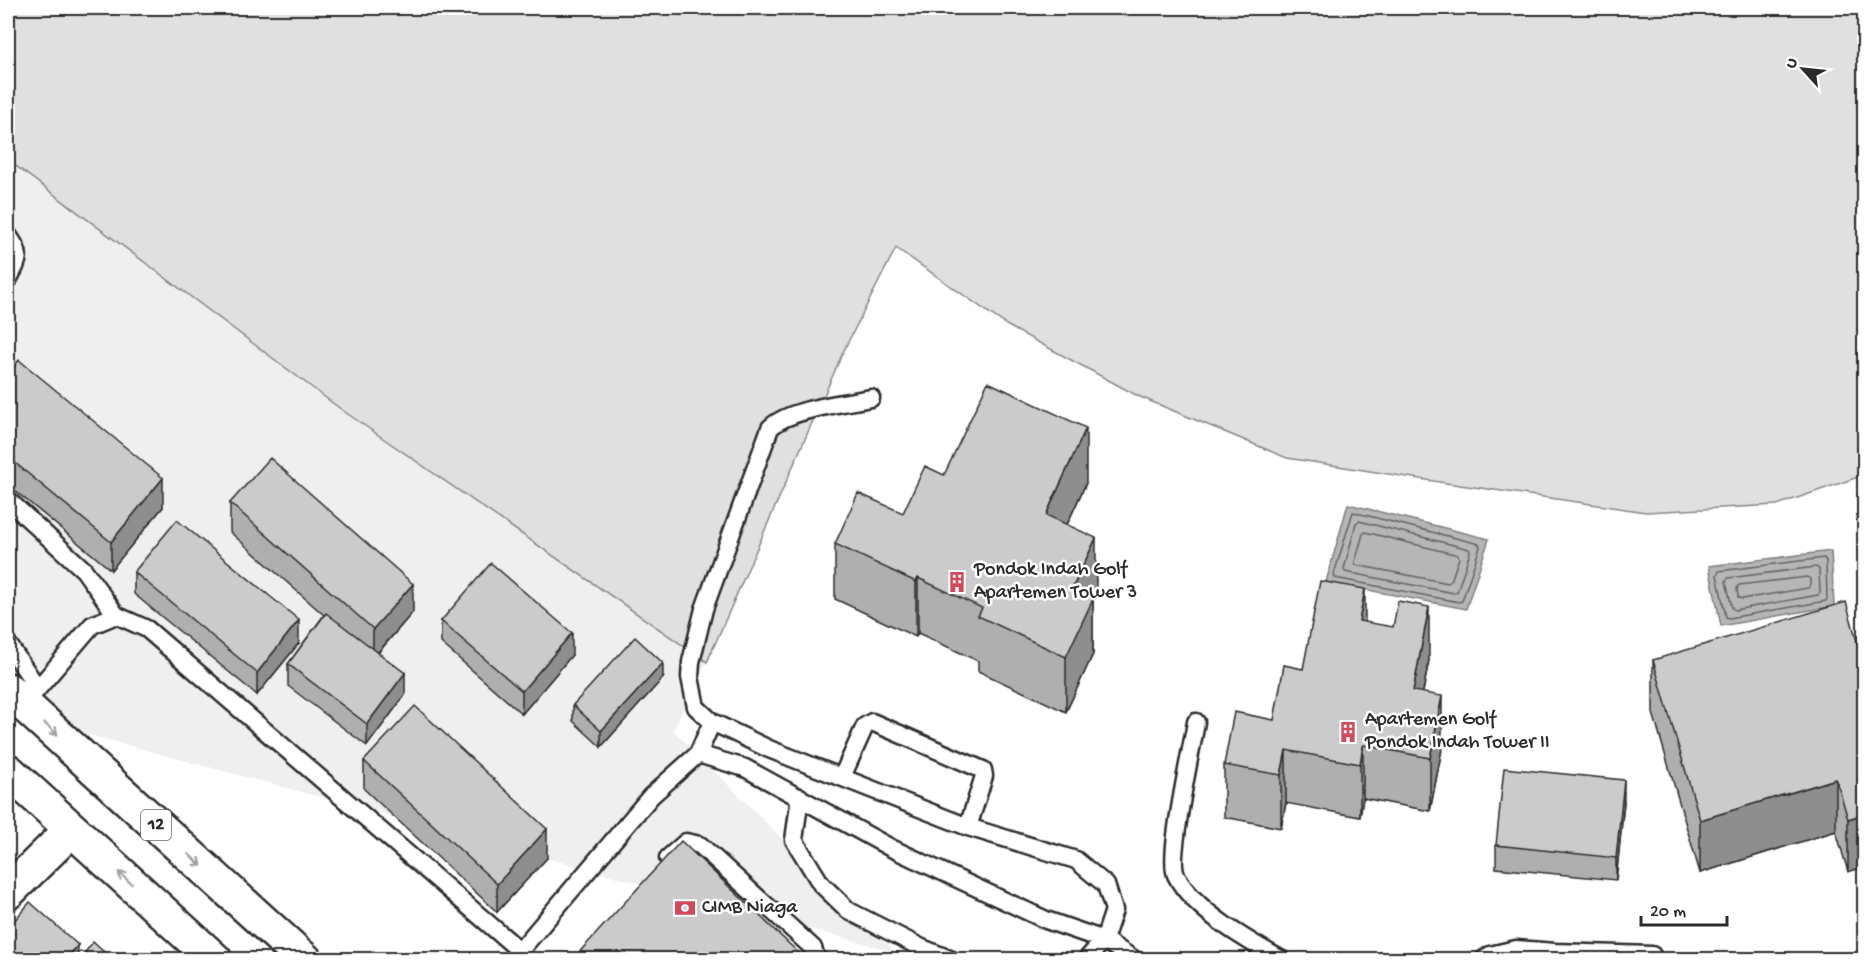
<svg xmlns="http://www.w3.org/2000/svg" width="1872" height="967" font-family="'Gochi Hand',sans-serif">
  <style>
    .built { fill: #efefef }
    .green { fill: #e0e0e0; stroke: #868686; stroke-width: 1.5 }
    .water { fill: #b6b6b6; stroke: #7e7e7e; stroke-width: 1.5 }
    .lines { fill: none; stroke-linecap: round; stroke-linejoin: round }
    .shore { stroke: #636363; stroke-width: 1.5 }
    .lane-casing { stroke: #2b2b2b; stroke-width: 21 }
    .street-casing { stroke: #2b2b2b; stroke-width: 38 }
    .highway-casing { stroke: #2b2b2b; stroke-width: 38 }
    .lane { stroke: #fff; stroke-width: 16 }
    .street { stroke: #fff; stroke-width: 33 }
    .highway { stroke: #fff; stroke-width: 33 }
    .wall { fill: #afafaf; stroke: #2b2b2b; stroke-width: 1.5 }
    .shaded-wall { fill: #8e8e8e; stroke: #2b2b2b; stroke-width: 1.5 }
    .building { fill: #cbcbcb; stroke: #2b2b2b; stroke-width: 1.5 }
    .oneway { stroke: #a0a0a0 }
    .labels { text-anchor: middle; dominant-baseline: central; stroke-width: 5; stroke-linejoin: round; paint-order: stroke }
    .shield { fill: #fff; stroke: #6b6b6b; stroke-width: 1.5 }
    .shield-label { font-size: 18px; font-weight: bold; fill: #2b2b2b }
    .poi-label { font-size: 20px; fill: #2b2b2b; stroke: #fff; text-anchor: start }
  </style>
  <rect width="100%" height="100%" fill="#fff"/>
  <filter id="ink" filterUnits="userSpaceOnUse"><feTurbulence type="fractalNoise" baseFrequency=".0167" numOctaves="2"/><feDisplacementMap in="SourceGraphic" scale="12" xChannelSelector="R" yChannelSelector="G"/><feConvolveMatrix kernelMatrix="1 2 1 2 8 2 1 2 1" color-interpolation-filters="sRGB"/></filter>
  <g filter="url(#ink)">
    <path class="built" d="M8,160L342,410L707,662L673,730L896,952L8,713Z"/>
    <path class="green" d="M8,8H1864V475L1777,505L1646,512L1446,483L1287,458L1138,396L1008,326L896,248L844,350L707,662L342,410L8,160Z"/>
    <path class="water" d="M1348,504L1489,539L1466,609L1326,582Z
      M1831,551L1834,606L1721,626L1709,566Z"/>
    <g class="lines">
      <path class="shore" d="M1353,512L1479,544L1480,547L1462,601L1459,602L1335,578L1334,574Z
        M1359,521L1469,549L1470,552L1457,592L1454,593L1345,572L1344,569L1356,523Z
        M1365,532L1458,555L1459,558L1451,581L1448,583L1356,565L1355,562L1363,534Z
        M1824,558L1826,561L1827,599L1826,601L1729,618L1726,617L1717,575L1719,571Z
        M1816,567L1819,569L1820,593L1818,595L1735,610L1732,608L1726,581L1728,578Z
        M1807,577L1810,579V586L1808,588L1742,599L1738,597L1737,588L1739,585Z"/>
      <defs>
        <path id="lane" d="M8,235C22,255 20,258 8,280
          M8,500L84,570L116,615
          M8,644L37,687
          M22,704L34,693L92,625L116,615L147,629L519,950
          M712,722L696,707L690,677L691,662L704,609L770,428C788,409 845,403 871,398
          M1196,722C1192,748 1167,857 1176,875C1193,910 1248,941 1282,960
          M698,754L745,768L891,848L1046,920L1104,940L1135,960
          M842,777L865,726L872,722L983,770L984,776L968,827
          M800,797L794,840L821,884L849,911L922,948L952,960
          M668,858L686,842L700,845L813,948L817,960
          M512,960L651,796L698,754L712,722L769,749L968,827L1076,860L1106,885L1114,910L1104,940L1086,960
          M1483,960L1490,955L1516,949L1555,952L1652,955"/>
        <path id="street" d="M8,892L71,830"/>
        <path id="highway" d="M8,690L305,960
          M8,771L215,960"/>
      </defs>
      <use href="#lane" class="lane-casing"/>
      <use href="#street" class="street-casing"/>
      <use href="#highway" class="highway-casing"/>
      <use href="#lane" class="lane"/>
      <use href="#street" class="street"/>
      <use href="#highway" class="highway"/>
    </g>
    <path class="wall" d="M8,374L163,507L111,570L8,485Z
      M944,475L1086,483L1067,525L1096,593L1093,600V654L1066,712L978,671V661L918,633L916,637L835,599V544L903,513Z
      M230,503L413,612L378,653L405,695L367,746L288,686V664L324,615L230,532Z
      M134,572L299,643L257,695L134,594Z
      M441,621L572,655L522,714L441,643Z
      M1365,622L1429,660L1423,692L1442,749L1430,811L1363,798L1360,817L1286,803L1281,828L1224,817V765L1274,720L1303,669Z
      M1653,660L1864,666L1848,872L1836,831L1700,873L1653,713Z
      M663,678L601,747L573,721V705Z
      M364,761L547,858L497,912L364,789Z
      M1624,802L1616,880L1496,868V845Z"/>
    <path class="shaded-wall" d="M1086,428V483L1046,570V515Z
      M163,478V507L111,570V542Z
      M1096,538V593L1093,600V654L1066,712V657L1072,589Z
      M918,578V633L916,637V582Z
      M413,584V612L373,658V629Z
      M1365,589V642L1359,621Z
      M1429,607V660L1413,743V691Z
      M299,620V643L257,695V673Z
      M572,633V655L522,714V691Z
      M663,663V678L601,747V731Z
      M405,673V695L367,746V724Z
      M1442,696V749L1430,811V758Z
      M1363,745V798L1360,817V764Z
      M1286,750V803L1281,828V775Z
      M1836,779V831L1700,873V820Z
      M1624,780V802L1616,880V858Z
      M1864,814V867L1848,872V819Z
      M547,829V858L497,912V884Z
      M78,945V960H65Z"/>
    <path class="building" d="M19,360L163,478L111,542L8,457V374Z
      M988,382L1086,428L1046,515L1096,538L1072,589L1093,599L1066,657L978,616L982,608L918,578L916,582L835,544L858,493L903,513L925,466L944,475Z
      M270,458L413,584L373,629L230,503Z
      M177,520L299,620L257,673L134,572Z
      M491,563L572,633L522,691L441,621Z
      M1320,581L1365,589L1359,621L1393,627L1398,601L1429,607L1413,691L1442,696L1430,758L1363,745L1360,764L1286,750L1281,775L1224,765L1234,712L1274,720L1284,665L1303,669Z
      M1846,602L1864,666V814L1848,819L1836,779L1700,820L1653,660Z
      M326,613L405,673L367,724L288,664Z
      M635,637L663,663L601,731L573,705Z
      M415,706L547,829L497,884L364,761Z
      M1504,768L1624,780L1616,858L1496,845Z
      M681,841L803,957L801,960H572Z
      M30,902L78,945L65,960H8V928Z
      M93,942L113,960H79Z"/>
    <defs><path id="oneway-shaft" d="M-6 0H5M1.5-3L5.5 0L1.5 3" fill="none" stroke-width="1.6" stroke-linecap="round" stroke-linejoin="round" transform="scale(1.5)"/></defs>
    <g class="oneway">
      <use href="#oneway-shaft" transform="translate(51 729) rotate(42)"/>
      <use href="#oneway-shaft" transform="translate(195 860) rotate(42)"/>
      <use href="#oneway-shaft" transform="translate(125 878) rotate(-138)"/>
    </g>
  </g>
  <defs>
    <symbol id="building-bare" viewBox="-9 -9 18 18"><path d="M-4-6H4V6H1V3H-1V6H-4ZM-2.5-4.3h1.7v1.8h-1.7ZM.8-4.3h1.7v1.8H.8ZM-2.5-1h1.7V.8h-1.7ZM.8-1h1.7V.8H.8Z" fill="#d1495b" stroke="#fff" stroke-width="2.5" paint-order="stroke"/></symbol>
    <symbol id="bank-bare" viewBox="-9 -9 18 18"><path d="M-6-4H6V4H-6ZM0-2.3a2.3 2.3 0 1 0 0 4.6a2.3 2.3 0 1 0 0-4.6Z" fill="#d1495b" stroke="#fff" stroke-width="2.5" paint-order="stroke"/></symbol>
  </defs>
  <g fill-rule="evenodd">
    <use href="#building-bare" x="942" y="567" width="30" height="30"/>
    <use href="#building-bare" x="1333" y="717" width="30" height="30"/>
    <use href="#bank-bare" x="670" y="893" width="30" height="30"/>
  </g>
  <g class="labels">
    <rect class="shield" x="141" y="810" width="30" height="30" rx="4.5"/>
    <g class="shield-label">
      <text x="156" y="825">12</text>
    </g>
    <g class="poi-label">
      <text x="974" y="570">Pondok Indah Golf<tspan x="974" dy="23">Apartemen Tower 3</tspan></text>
      <text x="1365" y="720">Apartemen Golf<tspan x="1365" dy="23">Pondok Indah Tower II</tspan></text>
      <text x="702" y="908">CIMB Niaga</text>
    </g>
  </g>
  <rect width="1872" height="967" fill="none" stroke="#fff" stroke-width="30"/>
  <rect x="15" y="15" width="1842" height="937" fill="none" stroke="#2b2b2b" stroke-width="2" filter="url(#ink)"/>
  <g transform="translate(1803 69) rotate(297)" stroke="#ffffff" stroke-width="4.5" paint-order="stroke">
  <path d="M0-4.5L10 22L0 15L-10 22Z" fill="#2b2b2b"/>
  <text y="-9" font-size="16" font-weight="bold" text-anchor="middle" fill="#2b2b2b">U</text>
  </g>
  <path d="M1641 916v9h86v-9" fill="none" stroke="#2b2b2b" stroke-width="3"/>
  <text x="1650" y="916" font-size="18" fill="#2b2b2b" stroke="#ffffff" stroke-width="4.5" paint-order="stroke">20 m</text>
</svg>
